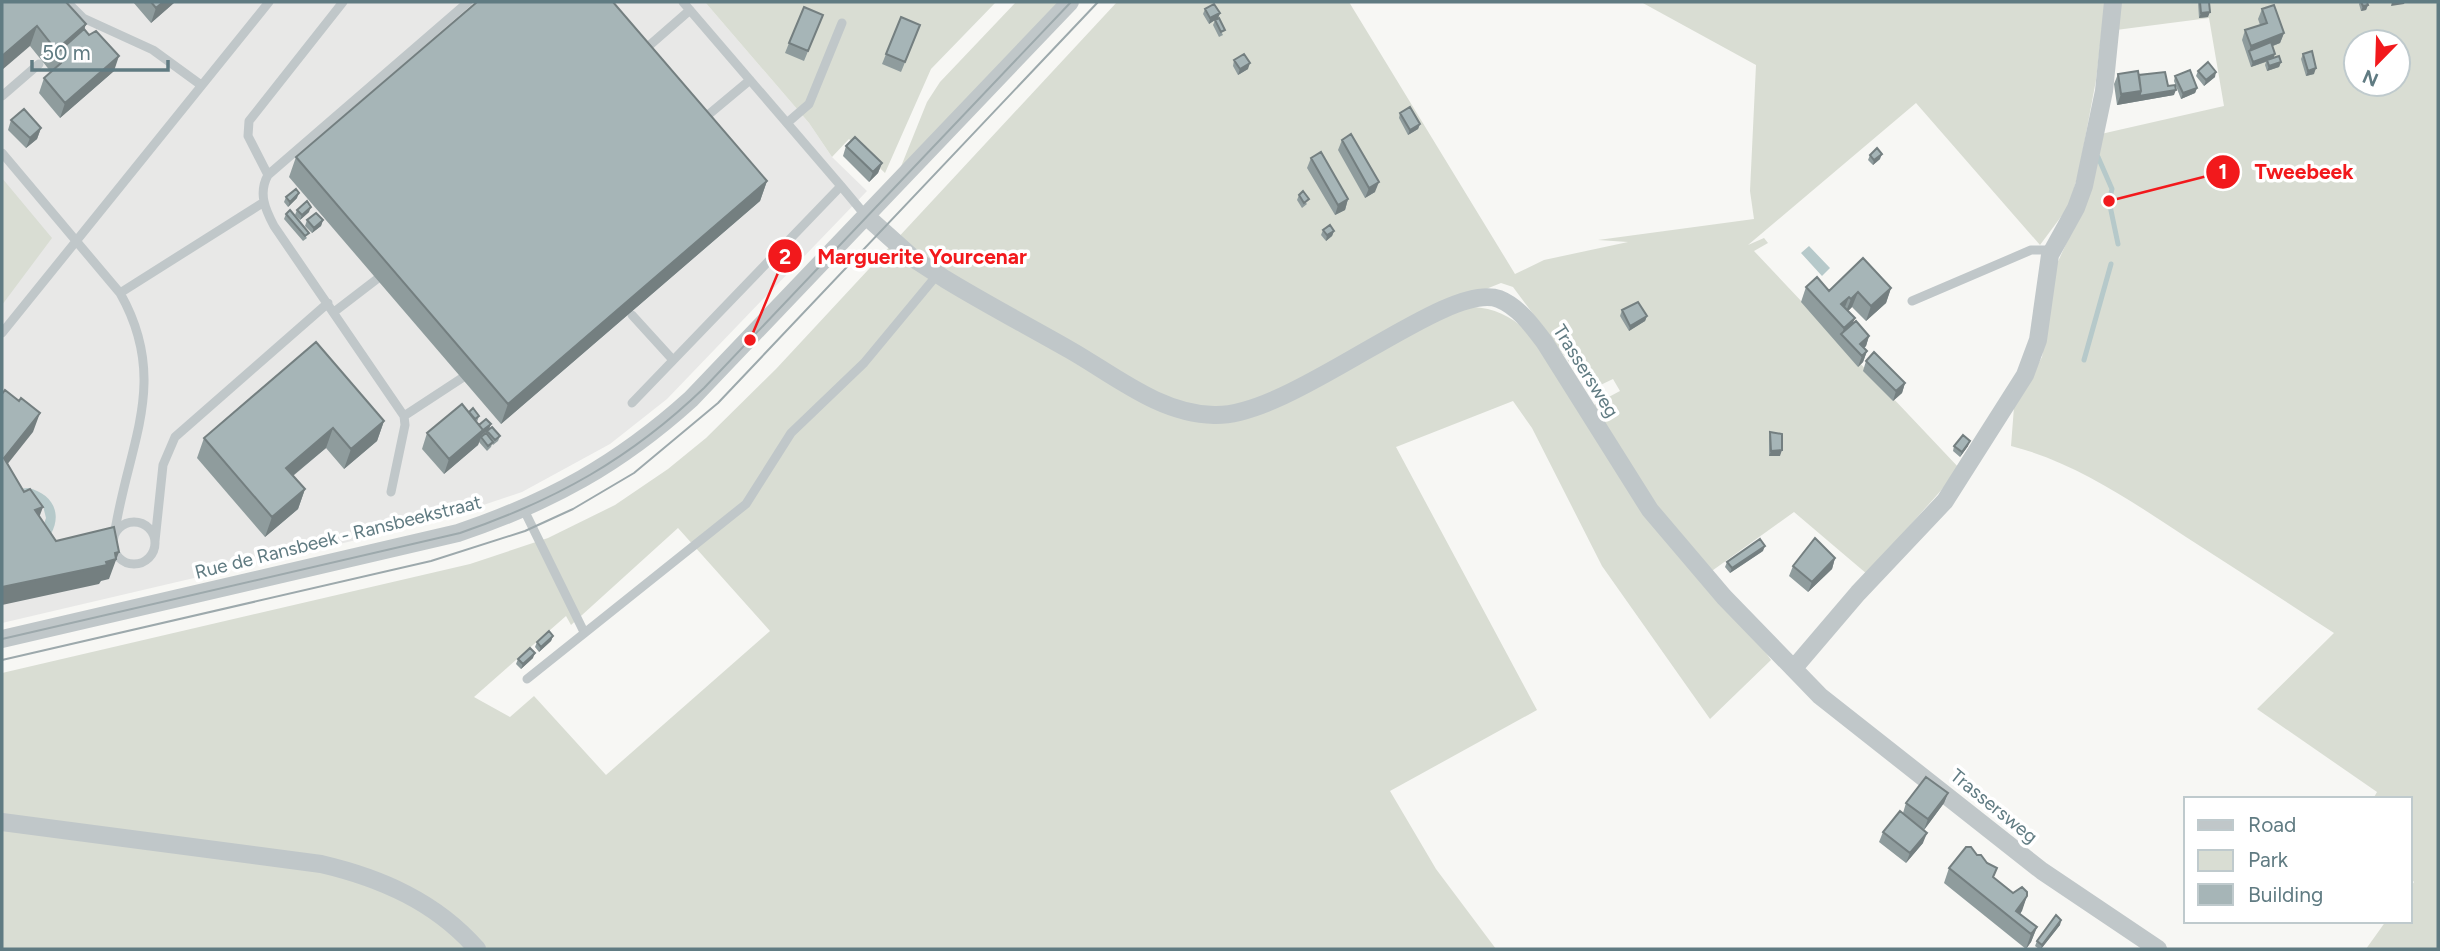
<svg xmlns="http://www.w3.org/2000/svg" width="2440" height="951" font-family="Figtree,sans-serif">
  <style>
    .built { fill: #e8e8e7 }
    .green { fill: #d9ddd3; fill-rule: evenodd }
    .water { fill: #b6c9ca }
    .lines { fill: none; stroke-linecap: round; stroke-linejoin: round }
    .stream { stroke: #b6c9ca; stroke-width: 5 }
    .service { stroke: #c0c7c9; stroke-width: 9 }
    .minor { stroke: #c0c7c9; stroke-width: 18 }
    .tram { stroke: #9da9ac; stroke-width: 2 }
    .wall { fill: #8f9c9d }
    .shaded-wall { fill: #747f80 }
    .building { fill: #a6b5b7; stroke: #747f80; stroke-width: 2 }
    .labels { text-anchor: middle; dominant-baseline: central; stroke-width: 7; stroke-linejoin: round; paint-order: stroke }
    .street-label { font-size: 19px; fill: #607b82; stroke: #fff }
    .leader { fill: none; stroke: #f2191c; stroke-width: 2.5 }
    .callout-dot { fill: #f2191c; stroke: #fff; stroke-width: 2.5 }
    .mark-label { font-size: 21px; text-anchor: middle; font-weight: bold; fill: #fff }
    .callout-label { font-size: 21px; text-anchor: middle; font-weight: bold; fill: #f2191c; stroke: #fff; stroke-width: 7; stroke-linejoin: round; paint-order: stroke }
  </style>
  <rect width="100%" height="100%" fill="#f7f7f4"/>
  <path class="built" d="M2,2H705L809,123L832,157L867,191L667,399L610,444L522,492L433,522L2,623Z"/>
  <path class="green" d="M705,2H996L931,69L885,173L849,139L832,157L809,123Z
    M1016,2H1063L900,169L927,102L940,82Z
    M1117,2H1349L1515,274L1544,260L1628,242L1598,240L1754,219L1750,191L1756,65L1641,2H2105L2096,80L2079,171L2069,206L2040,245L1916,103L1748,245L1764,238L1768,243L1754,251L1960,469L1867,574L1794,512L1709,573L1771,660L1710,719L1602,566L1532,428L1513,401L1396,447L1537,710L1390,791L1436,869L1496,949H2V673L470,564L548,538L615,505L668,469L706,438L776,369ZM1501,283L1513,287L1590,390L1613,379L1620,391L1590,407C1558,368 1527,309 1473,307L1476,293ZM678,528L770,631L606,775L534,696L510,717L474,697L566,616L571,625Z
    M2120,2H2438V949H2366L2386,921H2410V888L2414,882L2410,878V799H2373L2377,792L2257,709L2334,633C2285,601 2236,569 2186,537C2131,501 2075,462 2011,446L2014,407L2042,357L2055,268L2088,196L2101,134L2224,106L2209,18L2116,30ZM2356,42H2398V84H2356Z
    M2,178L52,238L2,305Z"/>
  <path class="water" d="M1809,246L1830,268L1822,276L1801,253Z
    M28,488C51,493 63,512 51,534L42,529L46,518L43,506L17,489Z"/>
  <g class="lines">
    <path class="stream" d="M2098,157L2112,189L2109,201L2118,244
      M2084,360L2111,264"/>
    <path class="service" d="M67,2L83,18L153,50L201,85
      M643,51L690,10
      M2,96L39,64
      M702,120L750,80
      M787,123L809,104L842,23
      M2,153L120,293L264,202
      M268,175L248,136L249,121L343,2
      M841,186L866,216
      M1912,301L2031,250H2052
      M334,312L377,279
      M632,315L673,360
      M2,333L269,2
      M632,403L841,186L683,2
      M404,416L462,378
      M391,492L405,425L404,416L274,226C265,209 258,193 268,175L468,2
      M524,510L584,632
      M113 543a21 21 0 1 1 42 0a21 21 0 1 1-42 0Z
      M114,537C127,445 171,383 120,293
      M155,541L163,465L175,437L328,303
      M527,679L746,504L791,433L864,363L937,275"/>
    <path class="minor" d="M866,216L914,259L945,279C986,304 1028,326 1070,350C1114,375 1160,414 1214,415C1292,418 1447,279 1499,299C1519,307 1533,327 1545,343L1650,510L1724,597L1820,696L2042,871L2158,949
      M2,639L458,533C550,502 619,464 691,399L1070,2
      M1794,668L1858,593L1945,501L2025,375L2038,340L2050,255L2076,208L2084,186L2104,91L2113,2
      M2,822L321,864C381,878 436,902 477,949"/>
    <path class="tram" d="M2,639L460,533C556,500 630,459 704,388L1071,2
      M2,660L431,561L525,531L573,509L634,473L718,403L1098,2"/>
  </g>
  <path class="wall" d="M2,2L86,24L84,29L114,71L60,118L39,93L44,78L51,72L30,46Z
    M133,2H175L151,23Z
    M2198,2H2209L2208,17L2199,18Z
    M2360,2H2367L2368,5L2366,10L2361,11L2359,4Z
    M1205,9L1220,13L1218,18L1209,24L1203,14Z
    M2262,9L2284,33L2280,43L2273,46L2274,58L2281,62L2279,67L2267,71L2265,65L2266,62L2251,67L2242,40L2245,30L2260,25L2258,19Z
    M823,15L804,61L785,53L789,43Z
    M1215,20L1223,35L1219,37L1213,25Z
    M916,36L901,72L882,64L886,54Z
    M2303,54L2314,74L2306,76L2301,59Z
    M1234,60L1248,69L1238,75L1233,66Z
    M2198,71L2215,77L2204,86L2196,76Z
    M2118,74L2139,75L2168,86L2174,95L2117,105L2114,84Z
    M2175,76L2197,88L2195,93L2181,99L2174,81Z
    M1400,113L1420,124L1418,129L1408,135L1399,118Z
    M11,120L41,128L37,139L26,148L8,130Z
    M1342,140L1375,192L1365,198L1338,150Z
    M846,146L882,163L878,173L869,182L843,156Z
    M1870,155L1880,159L1873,165L1868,160Z
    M296,157L767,181L760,201L501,424L289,177Z
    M1311,158L1348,199L1345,210L1335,215L1307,168Z
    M1299,195L1307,204L1302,208L1297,200Z
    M286,197L297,198L288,207L284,202Z
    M297,210L309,212L300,220L295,215Z
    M286,214L307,238L303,241L284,219Z
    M307,220H323L321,226L312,233L305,226Z
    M1323,230L1334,231L1332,236L1326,241L1321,235Z
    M1806,287L1829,291L1891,288L1886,303L1866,321L1852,307L1848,311L1853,323L1869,336L1866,346L1864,348L1867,351L1863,362L1858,367L1801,302Z
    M1622,310L1647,316L1645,321L1629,331L1620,316Z
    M1866,361L1905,383L1902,393L1893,401L1863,371Z
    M469,412L479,416L477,422L479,425L491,424L489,429L481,436L486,433L487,431L500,436L498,441L493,445L492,444L491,447L487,451L479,442L478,445L444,474L422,449L427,433Z
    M384,421L377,441L344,469L326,448L293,476L305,489L298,509L265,537L197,458L204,438Z
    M1770,432L1780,456H1769V437Z
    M1954,446H1968L1960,457L1953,451Z
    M1763,551L1730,573L1725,567L1727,562Z
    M1835,558L1832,569L1808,592L1789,576L1793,566Z
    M553,636L551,641L539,652L535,647L537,642Z
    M533,658L521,669L516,664L518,659Z
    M1948,793L1944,803L1924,830L1903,813L1906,803Z
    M1883,832L1923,843L1906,863L1879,842Z
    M1977,855L1993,877L2013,893L2027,896L2020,914L2037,927L2031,942L2026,949L1944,883L1949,868Z
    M2061,920L2060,925L2041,949H2039L2035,946L2037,941Z"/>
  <path class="shaded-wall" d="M163,2H175L151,23L156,8Z
    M2392,2H2405L2404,4L2391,6Z
    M2368,5L2366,10L2361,11L2363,6Z
    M2210,12L2208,17L2199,18L2201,13Z
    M1220,13L1218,18L1209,24L1210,18Z
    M86,24L79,44L55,55L56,50Z
    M37,26L30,46L2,70V56Z
    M2284,33L2280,43L2251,54L2249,51L2247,56L2251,46Z
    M2275,54L2273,59L2251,67L2253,62Z
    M119,56L114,71L60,118L65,103Z
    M2281,62L2279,67L2267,71L2269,66Z
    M1250,63L1248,69L1238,75L1240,69Z
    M2316,68L2314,74L2306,76L2308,71Z
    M2216,72L2215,77L2204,86L2206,80Z
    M2197,88L2195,93L2181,99L2183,93Z
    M2176,90L2174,95L2117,105L2121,94L2141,91Z
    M1420,124L1418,129L1408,135L1410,130Z
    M41,128L37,139L26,148L30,138Z
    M1882,154L1880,159L1873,165L1874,160Z
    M882,163L878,173L869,182L873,172Z
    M767,181L760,201L501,424L508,404Z
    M1379,182L1375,192L1365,198L1369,188Z
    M299,193L297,198L288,207L290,202Z
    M1348,199L1345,210L1335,215L1338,205Z
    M311,207L309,212L300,220L302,215Z
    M323,220L321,226L312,233L314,228Z
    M1334,231L1332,236L1326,241L1327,235Z
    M1891,288L1886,303L1866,321L1871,306Z
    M1858,292L1852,307L1845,314L1851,299Z
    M1849,297L1843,312L1841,304Z
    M1647,316L1645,321L1629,331L1630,326Z
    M1855,318L1849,333L1842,334L1844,328Z
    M1869,336L1866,346L1858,353L1860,344Z
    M1867,351L1863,362L1858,367L1862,356Z
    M1905,383L1902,393L1893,401L1896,391Z
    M40,413L33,432L2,471L4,458Z
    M384,421L377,441L344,469L351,449Z
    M491,424L489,429L482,435L478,445L444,474L449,459Z
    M333,428L326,448L279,487L286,468Z
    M1970,441L1968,446L1960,457L1962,452Z
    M1782,450L1780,456H1769L1771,451Z
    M305,489L298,509L265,537L272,517Z
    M43,507L36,526L35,510Z
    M1765,546L1763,551L1730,573L1732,568Z
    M119,552L109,579L101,581L99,584L2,605V587L106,562L115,553Z
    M1835,558L1832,569L1808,592L1812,582Z
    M553,636L551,641L539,652L541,647Z
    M535,653L533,658L521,669L523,664Z
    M1948,793L1944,803L1924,830L1928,819Z
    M1927,833L1923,843L1906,863L1910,853Z
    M2027,896L2022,911L2015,921L2016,911Z
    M2061,920L2060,925L2041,949L2042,945Z
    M2037,927L2031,942L2026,949L2031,934Z"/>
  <path class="building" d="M2,2H66L86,24L56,50L37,26L2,56Z
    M151,2H163L156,8Z
    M477,2H613L767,181L508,404L296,157Z
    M2200,2H2209L2210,12L2201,13Z
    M2361,2H2367L2368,5L2363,6Z
    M1214,4L1220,13L1210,18L1205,9Z
    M2274,5L2284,33L2251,46L2245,30L2267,23L2262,9Z
    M804,7L823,15L808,51L789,43Z
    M901,17L920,25L905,62L886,54Z
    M1219,18L1225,30L1221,32L1215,20Z
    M84,29L89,35L96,31L119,56L65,103L44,78L61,63L55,55Z
    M2271,42L2275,54L2253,62L2249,51Z
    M2312,51L2316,68L2308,71L2303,54Z
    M1244,54L1250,63L1240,69L1234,60Z
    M2279,56L2281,62L2269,66L2267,60Z
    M2208,62L2216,72L2206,80L2198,71Z
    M2190,70L2197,88L2183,93L2175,76Z
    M2138,71L2141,91L2121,94L2118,74Z
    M2165,72L2168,86L2175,85L2176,90L2139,96L2141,91L2139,75Z
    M1410,107L1420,124L1410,130L1400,113Z
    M24,109L41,128L30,138L11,120Z
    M1351,134L1379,182L1369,188L1342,140Z
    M855,137L882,163L873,172L846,146Z
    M1877,148L1882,154L1874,160L1870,155Z
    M1321,152L1348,199L1338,205L1311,158Z
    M296,189L299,193L290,202L286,197Z
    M1303,191L1309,199L1304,203L1299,195Z
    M307,201L311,207L302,215L297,210Z
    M290,210L309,233L305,236L286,214Z
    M316,213L323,220L314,228L307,220Z
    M1330,225L1334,231L1327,235L1323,230Z
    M1863,258L1891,288L1871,306L1858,292L1851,299L1849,297L1841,304L1855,318L1844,328L1806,287L1817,277L1829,291Z
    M1638,302L1647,316L1630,326L1622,310Z
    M1856,321L1869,336L1860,344L1867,351L1862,356L1841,334Z
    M316,342L384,421L351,449L333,428L286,468L305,489L272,517L204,438Z
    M1874,352L1905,383L1896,391L1866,361Z
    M5,390L19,401L21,398L40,413L4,458L24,492L30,489L43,507L35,510L56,541L114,527L119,552L115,553L116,559L106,562L107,565L2,587V394Z
    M462,404L483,430L449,459L427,433Z
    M473,408L479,416L475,419L469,412Z
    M486,419L491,424L483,430L479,425Z
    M492,427L500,436L495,440L487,431Z
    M1770,432L1782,434V450L1771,451Z
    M486,433L493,442L488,446L481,437Z
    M1963,435L1970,441L1962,452L1954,446Z
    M1815,538L1835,558L1812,582L1793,566Z
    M1760,539L1765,546L1732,568L1727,562Z
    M549,631L553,636L541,647L537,642Z
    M530,648L535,653L523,664L518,659Z
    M1926,777L1948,793L1928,819L1906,803Z
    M1900,811L1927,833L1910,853L1883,832Z
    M1966,847H1971L1977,855H1981L1987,863L1997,868L1993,877L2013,893L2022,887L2027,892V896L2016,911L2037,927L2031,934L1949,868Z
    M2056,915L2061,920L2042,945L2037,941Z"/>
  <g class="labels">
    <g class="street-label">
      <text transform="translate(1586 371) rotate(58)">Trassersweg</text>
      <text transform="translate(338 537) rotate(-14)">Rue de Ransbeek - Ransbeekstraat</text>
      <text transform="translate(1994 806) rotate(39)">Trassersweg</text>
    </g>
  </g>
  <path class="leader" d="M2109 201L2223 172M750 340L785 256"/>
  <g class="callout-dot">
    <circle cx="2109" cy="201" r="7"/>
    <circle cx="750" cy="340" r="7"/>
    <circle cx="2223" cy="172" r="18"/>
    <circle cx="785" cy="256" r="18"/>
  </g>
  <g class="mark-label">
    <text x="2223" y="179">1</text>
    <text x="785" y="264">2</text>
  </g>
  <g class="callout-label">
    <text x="2304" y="179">Tweebeek</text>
    <text x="922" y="264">Marguerite Yourcenar</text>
  </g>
  <rect width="2440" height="951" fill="none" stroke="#607b82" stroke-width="7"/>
  <rect x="2184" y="797" width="228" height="126" fill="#ffffff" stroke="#bfcacd" stroke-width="2"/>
  <rect x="2198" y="820" width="35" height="10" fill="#c0c7c9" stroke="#bfcacd" stroke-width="2"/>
  <text x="2248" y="832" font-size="21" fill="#607b82">Road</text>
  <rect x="2198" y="850" width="35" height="21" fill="#d9ddd3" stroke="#bfcacd" stroke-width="2"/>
  <text x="2248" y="867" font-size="21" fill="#607b82">Park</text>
  <rect x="2198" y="884" width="35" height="21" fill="#a6b5b7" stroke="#bfcacd" stroke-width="2"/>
  <text x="2248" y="902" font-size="21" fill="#607b82">Building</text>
  <g transform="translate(2377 63) rotate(203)"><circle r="33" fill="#ffffff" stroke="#bfcacd" stroke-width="2"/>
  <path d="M0-5L12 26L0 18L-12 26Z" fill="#f2191c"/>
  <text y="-10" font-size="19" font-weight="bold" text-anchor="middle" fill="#607b82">N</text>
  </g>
  <path d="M32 60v10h136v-10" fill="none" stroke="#607b82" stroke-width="3.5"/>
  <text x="42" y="60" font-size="21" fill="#607b82" stroke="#ffffff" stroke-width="5" paint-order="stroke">50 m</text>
</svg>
